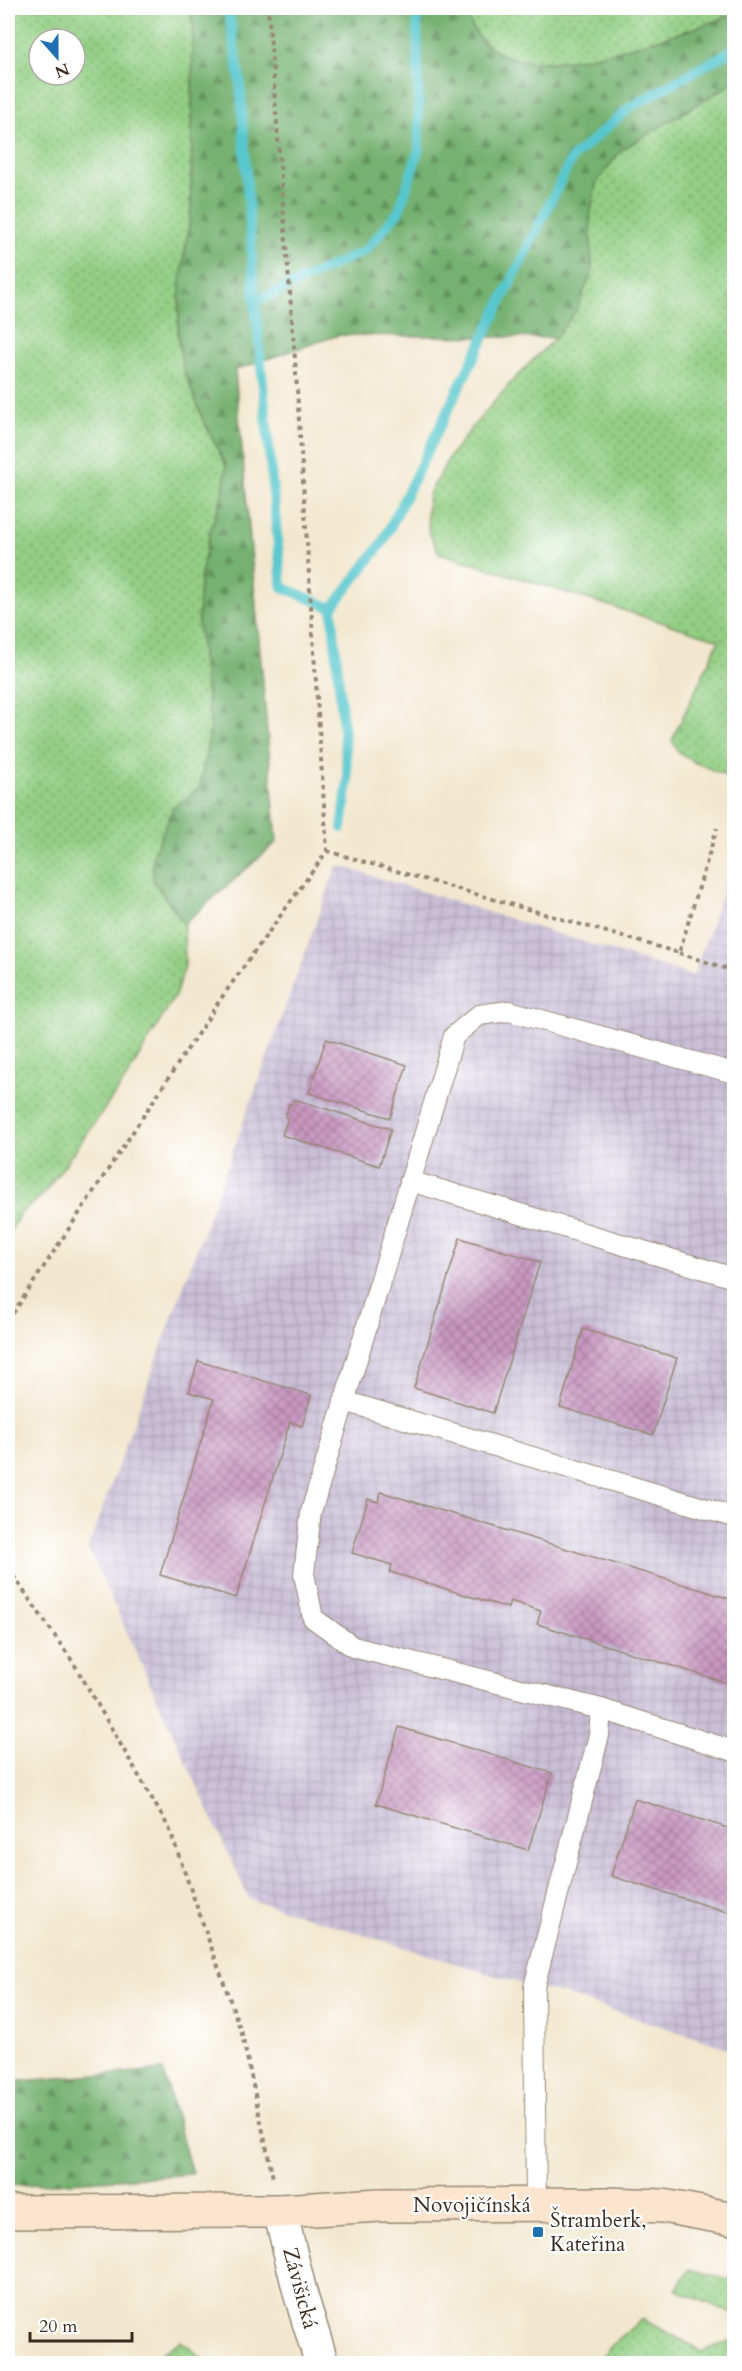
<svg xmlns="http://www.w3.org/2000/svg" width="742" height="2371" font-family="Cardo,serif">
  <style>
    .industrial { fill: url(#industrial-grid) }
    .grass { fill: url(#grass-dots); stroke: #667c50; stroke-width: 1.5; fill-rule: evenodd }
    .forest { fill: url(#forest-firs); stroke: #586e48; stroke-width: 1.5 }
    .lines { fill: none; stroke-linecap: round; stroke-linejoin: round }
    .stream { stroke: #59c7cd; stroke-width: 10 }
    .building { fill: url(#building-cross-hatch) }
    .lane-casing { stroke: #968876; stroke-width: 22 }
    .street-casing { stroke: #968876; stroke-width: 36 }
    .secondary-casing { stroke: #968876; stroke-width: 36 }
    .path { stroke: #968876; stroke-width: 4; stroke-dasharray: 4.5 4.5; stroke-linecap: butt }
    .lane { stroke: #fff; stroke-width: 20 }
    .street { stroke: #fff; stroke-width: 33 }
    .secondary { stroke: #fbe5cf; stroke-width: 33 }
    .poi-dot { fill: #1f6fb2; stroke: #fff; stroke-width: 2 }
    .labels { text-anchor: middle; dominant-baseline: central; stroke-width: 4.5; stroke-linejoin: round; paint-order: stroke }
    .street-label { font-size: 21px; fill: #3b2a1e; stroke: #fff }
    .poi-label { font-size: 21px; fill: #3b2a1e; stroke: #fff; text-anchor: start }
  </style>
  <defs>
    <pattern id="industrial-grid" width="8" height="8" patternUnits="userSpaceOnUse" patternTransform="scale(1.5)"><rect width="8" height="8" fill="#c9bfd7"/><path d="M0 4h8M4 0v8" fill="none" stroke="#aea4b8"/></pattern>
    <pattern id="grass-dots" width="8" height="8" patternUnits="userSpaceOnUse" patternTransform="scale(1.5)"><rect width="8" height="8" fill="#92ce83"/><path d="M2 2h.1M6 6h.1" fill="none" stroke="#78a76b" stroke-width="1.8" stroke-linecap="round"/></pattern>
    <pattern id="forest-firs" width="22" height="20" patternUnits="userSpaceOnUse" patternTransform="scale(1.5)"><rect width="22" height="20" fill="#75b171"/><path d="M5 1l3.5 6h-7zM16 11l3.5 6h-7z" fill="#61905c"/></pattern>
    <pattern id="building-cross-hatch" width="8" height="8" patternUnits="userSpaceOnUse" patternTransform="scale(1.5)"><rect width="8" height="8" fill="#c998c2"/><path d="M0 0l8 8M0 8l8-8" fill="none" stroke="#a47c9d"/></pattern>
  </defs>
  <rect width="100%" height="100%" fill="#fff"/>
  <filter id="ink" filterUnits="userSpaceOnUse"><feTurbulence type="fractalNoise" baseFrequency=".0167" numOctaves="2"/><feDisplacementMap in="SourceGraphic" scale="12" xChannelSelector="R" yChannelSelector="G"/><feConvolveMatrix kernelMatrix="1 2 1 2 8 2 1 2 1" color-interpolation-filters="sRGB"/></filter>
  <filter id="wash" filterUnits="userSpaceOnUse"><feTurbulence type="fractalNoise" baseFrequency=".008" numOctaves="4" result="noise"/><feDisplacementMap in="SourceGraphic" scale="24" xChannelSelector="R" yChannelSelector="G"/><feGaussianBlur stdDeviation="1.35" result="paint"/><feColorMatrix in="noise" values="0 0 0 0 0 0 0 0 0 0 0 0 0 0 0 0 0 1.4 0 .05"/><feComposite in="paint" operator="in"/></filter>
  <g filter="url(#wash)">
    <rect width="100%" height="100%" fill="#f2e7ce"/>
    <path class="industrial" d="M734,859V2050L559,1993L509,1980L249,1899L88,1548L337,865L693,976Z"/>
    <path class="grass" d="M8,8H189L193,22L191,211L180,286L178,336L183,368L204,422L226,465L223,493L210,532L200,581L198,622L211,727L200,787L173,808L153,880L184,924L185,966L175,996L125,1080L43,1195L20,1214L8,1235ZM39,39H75V75H39Z
      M466,8H734V14C707,25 680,33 652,41C596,57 483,92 466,8Z
      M734,82V779L694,762L678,752L672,740L719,640L439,553L429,532L427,514L429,494L450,456L474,425L515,378L555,338L592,271L590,217L596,183L621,150Z
      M689,2269L734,2280V2314L676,2290Z
      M642,2319L691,2345L701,2352L734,2339V2363H597L614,2343Z
      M181,2341L208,2363H145H146Z"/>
    <path class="forest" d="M189,8H466C483,92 596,57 652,41C680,33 707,25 734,14V82L621,150L596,183L590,217L592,271L576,311L555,338L339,335L235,370L277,842L184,924L153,880L152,858L173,808L200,787L211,727L198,622L200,580L210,532L223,493L226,465L204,422L183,368L178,336L180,286L191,211L193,22Z
      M163,2070L192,2174L8,2186V2082Z"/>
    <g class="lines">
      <path class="stream" d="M228,8L240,79L255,302L282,587L332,608
        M255,302L366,250L399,211L419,149L417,8
        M342,828L348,780L332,608L383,542L572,158L629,108L734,49"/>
    </g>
    <g id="blocks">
      <path class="building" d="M326,1039L407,1065L390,1118L309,1093Z
        M294,1099L391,1129L379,1166L282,1135L288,1118L285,1117L289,1104H292Z
        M460,1238L540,1262L493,1413L414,1388Z
        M583,1329L677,1358L653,1435L560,1407Z
        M198,1361L311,1395L302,1426L290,1422L236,1598L160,1575L214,1399L189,1392Z
        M381,1492L734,1600V1685L537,1624L541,1611L510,1601L508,1608L390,1572L392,1565L352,1553L368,1499L378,1502Z
        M399,1727L552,1773L528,1850L376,1804Z
        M635,1799L734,1830V1914L611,1876Z"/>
    </g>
  </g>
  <g filter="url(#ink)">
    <use href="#blocks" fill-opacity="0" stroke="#968876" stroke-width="1.5"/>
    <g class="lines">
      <defs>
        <path id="lane" d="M734,1073L509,1011L479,1015L454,1036L311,1512L304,1574L313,1618L353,1647L601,1709L734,1751
          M410,1181L734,1278
          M344,1401L734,1517
          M536,2204L534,1987L599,1735L601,1709"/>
        <path id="street" d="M280,2211L301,2296L322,2364"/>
        <path id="secondary" d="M8,2212L280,2211L380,2205L608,2204L663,2206L734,2219"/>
      </defs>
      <use href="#lane" class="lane-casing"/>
      <use href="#street" class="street-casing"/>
      <use href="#secondary" class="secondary-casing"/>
      <path class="path" d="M327,851L679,953L717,828
        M679,953L734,971
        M8,1321L222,997L327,851L295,359L268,8
        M8,1568L73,1662L169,1828L242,2034L273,2178"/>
      <use href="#lane" class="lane"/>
      <use href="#street" class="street"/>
      <use href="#secondary" class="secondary"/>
    </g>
  </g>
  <rect class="poi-dot" x="532" y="2226" width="12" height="12" rx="3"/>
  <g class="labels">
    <g class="street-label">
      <text x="472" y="2205">Novojičínská</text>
      <text transform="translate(300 2288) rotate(75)">Závišická</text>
    </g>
    <g class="poi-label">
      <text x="550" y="2220">Štramberk,<tspan x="550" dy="24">Kateřina</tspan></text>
    </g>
  </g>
  <rect width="742" height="2371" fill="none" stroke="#fff" stroke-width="30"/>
  <g transform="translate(57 57) rotate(159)"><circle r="28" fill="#ffffff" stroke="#b1aaa5" stroke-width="1.5"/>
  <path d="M0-4.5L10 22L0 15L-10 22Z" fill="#1f6fb2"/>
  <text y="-9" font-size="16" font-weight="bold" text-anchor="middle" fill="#3b2a1e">N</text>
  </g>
  <path d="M30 2332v9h102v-9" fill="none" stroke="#3b2a1e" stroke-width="3"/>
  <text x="39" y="2332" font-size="18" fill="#3b2a1e" stroke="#ffffff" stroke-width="4.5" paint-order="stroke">20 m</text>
</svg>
